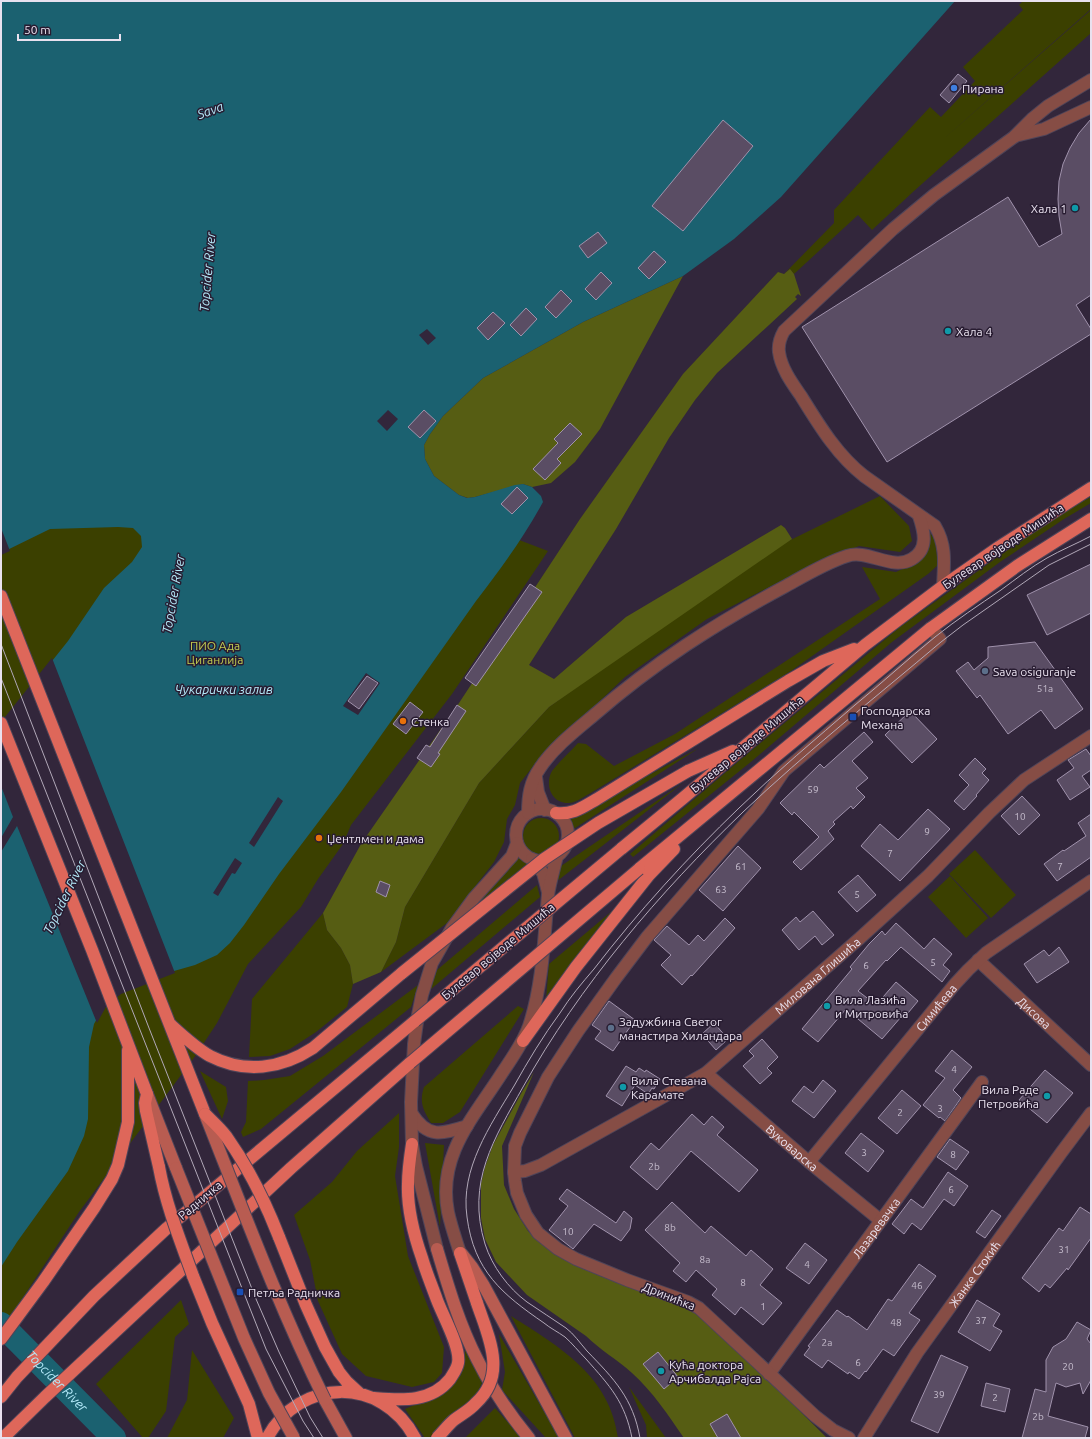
<svg xmlns="http://www.w3.org/2000/svg" width="1092" height="1439" font-family="Ubuntu,sans-serif">
  <style>
    .green { fill: #3b4000 }
    .forest { fill: #565d13 }
    .water { fill: #1b6170 }
    .pier { fill: #32263b }
    .lines { fill: none; stroke-linecap: round; stroke-linejoin: round }
    .river { stroke: #1b6170; stroke-width: 24 }
    .building { fill: #5a4d64; stroke: #a092ac }
    .street-casing { stroke: #4f4458; stroke-width: 14 }
    .secondary-casing { stroke: #4f4458; stroke-width: 14 }
    .primary-casing { stroke: #4f4458; stroke-width: 14 }
    .street { stroke: #864d45; stroke-width: 12 }
    .secondary { stroke: #b85c51; stroke-width: 12 }
    .primary { stroke: #de675a; stroke-width: 12 }
    .tram { stroke: #b1a8b8; stroke-width: 1 }
    .secondary-bridge-casing { stroke: #4f4458; stroke-width: 14; stroke-linecap: butt }
    .primary-bridge-casing { stroke: #4f4458; stroke-width: 14; stroke-linecap: butt }
    .secondary-bridge { stroke: #b85c51; stroke-width: 12 }
    .primary-bridge { stroke: #de675a; stroke-width: 12 }
    .shop-dot { fill: #3f7fe0; stroke: #281c31; stroke-width: 1.5 }
    .culture-dot { fill: #0f9aa8; stroke: #281c31; stroke-width: 1.5 }
    .service-dot { fill: #5c6f8a; stroke: #281c31; stroke-width: 1.5 }
    .transit-dot { fill: #1a4fb4; stroke: #281c31; stroke-width: 1.5 }
    .food-dot { fill: #e8710a; stroke: #281c31; stroke-width: 1.5 }
    .labels { text-anchor: middle; dominant-baseline: central; stroke-width: 3; stroke-linejoin: round; paint-order: stroke }
    .number-label { font-size: 10px; fill: #c5bccc }
    .poi-label { font-size: 12px; fill: #e9e1ef; stroke: #281c31; text-anchor: start }
    .street-label { font-size: 12px; fill: #e9e1ef; stroke: #281c31 }
    .park-label { font-size: 12px; fill: #c1ce52; stroke: #281c31 }
    .water-label { font-size: 13px; font-style: italic; fill: #b3e9f8; stroke: #281c31 }
  </style>
  <rect width="100%" height="100%" fill="#32263b"/>
  <path class="green" d="M1023,1H1091V9L940,142L1091,10V33L914,191L872,230L858,215L794,274L790,269L784,274L834,223V210L930,107L941,117L975,81L963,67L1023,10L1019,5Z
    M185,412L548,551L452,694L351,825L343,844L318,879L301,907L248,964L217,1023L196,1055L79,1212L1,1331V456Z
    M880,496L909,526L912,541L900,552L859,546L816,563L707,619L625,677L538,760L520,783L515,805L507,819L504,842L494,862L447,923L381,972L396,942L405,907L479,783L549,707L756,557Z
    M1091,497V503L1064,519L1000,562L892,642L752,761L633,857L630,854L746,755L900,627L992,561L1066,510Z
    M928,530L935,540L938,565L928,574L791,671L589,794C583,797 575,803 569,803C552,804 544,785 552,771C558,763 571,751 578,743L586,744L614,766L675,734L880,599L862,567L896,572L911,565Z
    M699,748L572,830L567,819Z
    M683,783L556,882L561,866Z
    M523 836a18 18 0 1 1 36 0a18 18 0 1 1-36 0Z
    M975,850L1016,895L991,918L949,874Z
    M520,855L528,863L464,919Z
    M950,876L988,918L966,938L928,897Z
    M537,885L540,897L430,990L437,970Z
    M618,906L546,1000L549,964Z
    M323,913L327,930L341,948L350,965L353,984L347,1007L316,1032L290,1049L270,1056L249,1057L252,999Z
    M418,985L411,1007L261,1129L243,1137L241,1132L246,1122L248,1081L264,1080L290,1076L323,1056Z
    M518,1006L524,1009L460,1112L443,1123H431C423,1110 419,1102 424,1087Z
    M200,1071L226,1087L228,1101L222,1119Z
    M399,1113V1147L395,1176L408,1256L444,1347L442,1373L434,1382L412,1387L366,1376L342,1354L318,1301L310,1260L294,1215L332,1182L357,1151Z
    M425,1143L444,1145L440,1227Z
    M181,1300L189,1324L175,1337L166,1411L148,1438H143L96,1384Z
    M511,1316C560,1347 610,1376 618,1438H575Z
    M499,1334L543,1410L562,1438H546L502,1390L505,1372Z
    M466,1346L483,1381L476,1395L451,1416L429,1438H425L405,1409L443,1393L461,1375Z
    M192,1350L234,1418L223,1438H167L187,1400Z
    M629,1387L666,1438H647L646,1425Z
    M495,1408L522,1438H465Z"/>
  <path class="forest" d="M790,269L794,274L801,296L798,294L795,297L797,299L717,373L695,400L669,438L616,529L529,665L554,679L626,617L781,525L785,528L792,539L549,707L479,783L405,907L396,942L381,972L353,984L350,965L341,948L327,930L323,913L361,844L459,703L580,519L683,374L778,272L784,274Z
    M683,276L600,429L575,462L551,483L532,487L523,484L475,497L468,498L459,495L434,476L425,459L424,445L430,434L443,416L483,378L583,322Z
    M534,1072L502,1146L504,1185L514,1209L528,1231L539,1242L555,1253L699,1311L827,1438H684C668,1415 653,1392 632,1373C618,1360 600,1350 586,1336L527,1295L496,1262L485,1239L481,1218V1184L485,1167L493,1145L522,1092Z"/>
  <path class="water" d="M1,1H955L781,197L734,239L683,276L583,322L483,378L443,416L430,434L424,445L425,459L434,476L459,495L467,498L475,497L515,485L523,484L532,487L541,496L543,502C524,537 500,570 476,601L341,792L279,874L244,925L230,943L217,955L195,965L167,973L120,992L105,1004L94,1024L89,1047L88,1119L84,1136L68,1171L17,1242L1,1267V725L68,641L104,588L132,562L142,547L141,536L133,528L118,527L50,529L1,553Z"/>
  <path class="pier" d="M427,329L436,338L428,345L419,335Z
    M388,410L398,419L387,431L377,421Z
    M1,528L10,551L1,555Z
    M52,658L175,973L121,994L107,1005L97,1023L17,826L1,852V838L13,817L1,786V722Z
    M366,673L380,683L358,715L343,706Z
    M278,797L283,801L254,847L249,843Z
    M235,858L242,863L235,874L232,873L218,896L213,893Z"/>
  <g class="lines">
    <path class="river" id="s1" d="M1,1324L114,1438"/>
  </g>
  <path class="building" d="M958,74L967,81L949,103L940,95Z
    M1091,119V295L1076,305L1091,329V334L887,462L802,327L1008,197L1039,247L1062,234L1059,216L1058,199L1059,181L1063,164L1070,148L1079,133Z
    M723,120L753,146L683,231L652,206Z
    M598,232L607,243L588,258L579,246Z
    M654,251L666,262L649,279L638,268Z
    M601,272L612,283L596,300L585,289Z
    M561,290L572,301L556,318L545,307Z
    M526,308L537,319L521,336L510,325Z
    M493,312L505,323L488,340L477,328Z
    M424,410L436,421L420,438L408,427Z
    M570,423L582,434L557,459L561,463L545,480L533,469L558,443L554,439Z
    M517,487L528,498L512,514L501,504Z
    M1091,564V613L1047,635L1027,595Z
    M530,584L542,592L476,686L465,678Z
    M1035,642L1083,709L1055,729L1041,710L1008,734L980,695L977,698L956,671L968,662L974,670L988,658V647Z
    M367,676L378,683L359,709L348,701Z
    M410,702L423,712L406,734L393,724Z
    M457,705L466,711L438,753L440,754L431,767L417,758L426,745L430,747Z
    M910,711L937,739L912,763L885,735Z
    M864,732L873,742L852,761L868,778L856,788L865,797L853,809L851,806L833,822L835,824L828,831L834,839L801,870L793,862L819,837L794,812L792,815L780,803L820,764L824,768Z
    M1086,749L1091,756V770L1082,776L1090,787L1070,800L1057,780L1074,768L1068,760Z
    M975,758L986,769L982,773L989,780L976,795L977,796L964,810L954,801L969,785L959,775Z
    M1022,796L1040,815L1019,835L1001,816Z
    M928,809L950,829L900,881L861,846L880,824L898,840Z
    M1091,814V857L1057,881L1044,864L1063,850L1064,851L1086,836L1078,823Z
    M738,846L761,868L723,911L699,890Z
    M858,875L876,895L857,912L838,892Z
    M380,881L390,885L386,897L376,892Z
    M813,911L834,935L822,945L815,936L799,950L782,930L796,917L800,922Z
    M725,918L735,928L692,976L691,975L682,985L661,965L671,955L654,940L667,926L689,945L698,935L704,941Z
    M896,923L924,949L934,938L952,954L943,965L950,971L942,982L901,947L887,961L886,960L858,991L875,1004L876,1003L877,1004L896,982L918,1001L903,1019L901,1017L882,1039L846,1009L818,1042L802,1029L852,969L850,967L869,944L882,931L885,935Z
    M1059,947L1069,962L1037,983L1024,964L1044,950L1049,956Z
    M609,1001L635,1020L613,1051L595,1039L601,1031L592,1025Z
    M714,1023L728,1039L716,1050L702,1034Z
    M762,1039L778,1057L767,1068L772,1073L760,1084L743,1066L754,1056L749,1051Z
    M952,1050L972,1067L953,1090L961,1098L945,1121L940,1117L939,1118L923,1105L945,1078L935,1071Z
    M626,1066L636,1072L639,1068L645,1072L646,1070L660,1079L654,1089L652,1088L648,1094L635,1085L622,1106L606,1096Z
    M1045,1070L1073,1093L1047,1123L1019,1100Z
    M823,1080L836,1091L814,1118L792,1101L804,1086L813,1093Z
    M902,1090L921,1106L897,1134L878,1118Z
    M692,1114L704,1125L712,1116L724,1127L717,1135L758,1170L739,1192L691,1151L657,1190L630,1167L651,1143L659,1150Z
    M861,1133L884,1151L868,1172L845,1153Z
    M950,1139L969,1152L956,1170L937,1157Z
    M948,1172L968,1186L954,1206L944,1199L921,1230L912,1223L904,1234L892,1224L911,1199L923,1208Z
    M567,1189L616,1223L624,1211L632,1218L630,1229L621,1241L594,1224L573,1249L549,1230L568,1206L559,1199Z
    M672,1202L705,1233L711,1226L746,1256L751,1250L773,1269L760,1285L782,1303L763,1325L741,1307L735,1315L712,1295L717,1289L696,1270L686,1282L673,1271L680,1263L645,1230Z
    M1080,1207L1091,1214V1238L1068,1270L1067,1268L1050,1288L1045,1284L1039,1292L1022,1278L1059,1228L1063,1231Z
    M992,1210L1001,1216L985,1238L976,1232Z
    M805,1243L827,1260L809,1284L786,1268Z
    M919,1264L936,1276L909,1313L920,1320L894,1356L883,1349L866,1372L865,1371L859,1379L849,1372L848,1374L828,1360L822,1368L804,1355L810,1347L808,1346L837,1310L847,1317L848,1316L867,1330L888,1299L892,1301Z
    M977,1300L1000,1314L993,1326L1002,1331L990,1351L958,1332Z
    M1077,1322L1091,1330L1087,1339L1091,1344V1380L1083,1394L1080,1383L1066,1387L1056,1383L1048,1416L1088,1427L1085,1438H1022L1035,1389L1046,1392V1360L1053,1347L1066,1339Z
    M658,1352L678,1377L664,1389L643,1364Z
    M941,1355L968,1367L938,1433L911,1421Z
    M986,1383L1010,1389L1005,1412L981,1406Z
    M727,1414L741,1438H718L710,1424Z"/>
  <g class="lines">
    <defs>
      <g id="street">
        <path d="M1015,136L1044,129L1091,107"/>
        <path d="M943,586C944,565 947,546 935,526L864,476C837,455 819,425 801,396C792,383 781,368 779,352C778,344 780,338 784,331L893,229L934,195L1014,137L1032,119L1048,106L1091,80"/>
        <path d="M536,777L538,792L545,810"/>
        <circle cx="542" cy="835" r="26"/>
        <path d="M528,813C528,796 530,782 540,768C553,748 576,730 594,715C654,663 715,624 784,587C804,576 825,563 847,556C868,549 892,571 912,559C929,549 924,531 919,516"/>
        <path d="M532,859L543,873L548,892"/>
        <path id="s2" d="M978,960L1091,1065"/>
        <path id="s3" d="M706,1073L809,1162L880,1220"/>
        <path d="M412,1114C428,1139 442,1134 467,1126"/>
        <path id="s4" d="M809,1162L955,984L968,970L986,953L1091,881"/>
        <path id="s5" d="M514,1172L525,1171L541,1165L706,1073L860,938L928,876L989,813L1024,780L1091,736"/>
        <path d="M437,1249L416,1166L412,1144L411,1102L414,1044L418,1015L422,995L432,963L452,928L474,898L512,856L517,843"/>
        <path d="M460,1253C456,1240 451,1226 448,1212C437,1155 474,1117 502,1073C512,1058 523,1043 529,1026C543,984 544,938 548,895C550,882 554,869 557,856"/>
        <path id="s6" d="M769,1374L982,1082"/>
        <path d="M849,1438L833,1430L815,1416L699,1308L688,1302L627,1280L576,1259L558,1249L538,1233L526,1215L517,1193L515,1181L514,1172L515,1146L520,1133L548,1077L578,1031L616,978L647,937L758,809L784,771L940,639L931,628"/>
        <path id="s7" d="M864,1438L917,1353L1061,1153L1091,1113"/>
      </g>
      <path id="secondary" d="M147,1094L176,1168
        M437,1249C448,1286 459,1324 477,1359C491,1387 509,1414 529,1438
        M461,1253L472,1267L484,1286L566,1438
        M325,1400L346,1438"/>
      <path id="primary" d="M1,596L205,1114
        M1,723L92,950L147,1094L145,1103L146,1111L159,1167
        M688,771L733,751
        M556,813C573,815 583,807 597,799L788,681L823,661L854,649
        M621,849L682,799L865,645L943,586L999,547L1091,488
        M639,869L931,628L1017,566L1091,519
        M171,1025C183,1036 196,1048 210,1056C245,1074 281,1069 313,1048L402,973
        M523,1041L576,967L649,875L674,849
        M279,1237L306,1305L325,1347L339,1372L347,1382L360,1394
        M460,1253L477,1303
        M193,1276L212,1323L249,1404L258,1438
        M1,1339L43,1282L94,1208L112,1179L118,1165L128,1122V1050
        M1,1397L17,1377L94,1296L167,1228L415,1021
        M374,1398C401,1400 431,1403 450,1379C453,1374 457,1369 458,1363C461,1348 443,1316 437,1300C432,1286 426,1272 422,1258C414,1235 407,1208 408,1184C408,1170 410,1157 412,1144
        M3,1438L45,1397L291,1168L410,1063
        M267,1438C300,1377 382,1376 415,1438"/>
    </defs>
    <use href="#street" class="street-casing"/>
    <use href="#secondary" class="secondary-casing"/>
    <use href="#primary" class="primary-casing"/>
    <use href="#street" class="street"/>
    <use href="#secondary" class="secondary"/>
    <use href="#primary" class="primary"/>
    <path class="tram" d="M1,644L149,1028L256,1299L279,1352L310,1417L323,1438
      M1,678L266,1349L303,1421L314,1438
      M632,1438C625,1402 610,1386 586,1359C579,1352 572,1343 565,1337C558,1332 550,1328 544,1323C502,1294 474,1271 467,1217C460,1169 490,1126 514,1086C528,1061 543,1036 560,1013C570,997 582,983 594,969C638,912 687,858 739,808C776,772 816,739 855,705C882,683 908,659 935,637C956,620 979,605 1001,590C1016,579 1031,567 1047,558C1061,550 1076,544 1091,536
      M640,1438C633,1398 614,1379 587,1351C580,1343 574,1334 566,1328C553,1319 540,1311 527,1302C508,1288 492,1266 485,1244C466,1182 494,1139 523,1087C580,985 659,893 743,812C806,752 875,698 941,642L963,625L1049,565L1091,544"/>
    <defs>
      <path id="secondary-bridge" d="M205,1114C243,1210 279,1307 325,1400
        M176,1168L244,1338L269,1393L294,1438"/>
      <path id="primary-bridge" d="M402,973L544,859L598,823L688,771
        M415,1021L621,849
        M410,1063L639,869
        M205,1114C212,1121 220,1128 226,1136C248,1167 265,1201 279,1237
        M159,1167C166,1205 180,1240 193,1276
        M437,1438C443,1432 448,1425 454,1420C462,1414 470,1410 476,1403C508,1374 488,1336 477,1303"/>
    </defs>
    <use href="#secondary-bridge" class="secondary-bridge-casing"/>
    <use href="#primary-bridge" class="primary-bridge-casing"/>
    <use href="#secondary-bridge" class="secondary-bridge"/>
    <use href="#primary-bridge" class="primary-bridge"/>
  </g>
  <circle class="shop-dot" cx="954" cy="88" r="4"/>
  <g class="culture-dot">
    <circle cx="1075" cy="208" r="4"/>
    <circle cx="948" cy="331" r="4"/>
    <circle cx="827" cy="1006" r="4"/>
    <circle cx="623" cy="1087" r="4"/>
    <circle cx="1047" cy="1096" r="4"/>
    <circle cx="661" cy="1371" r="4"/>
  </g>
  <g class="service-dot">
    <circle cx="985" cy="671" r="4"/>
    <circle cx="611" cy="1028" r="4"/>
  </g>
  <g class="transit-dot">
    <rect x="849" y="713" width="8" height="8" rx="2"/>
    <rect x="236" y="1288" width="8" height="8" rx="2"/>
  </g>
  <g class="food-dot">
    <circle cx="403" cy="721" r="4"/>
    <circle cx="319" cy="838" r="4"/>
  </g>
  <g class="labels">
    <g class="number-label">
      <text x="1045" y="688">51a</text>
      <text x="813" y="789">59</text>
      <text x="1020" y="816">10</text>
      <text x="927" y="831">9</text>
      <text x="890" y="853">7</text>
      <text x="741" y="866">61</text>
      <text x="1060" y="866">7</text>
      <text x="721" y="889">63</text>
      <text x="857" y="894">5</text>
      <text x="933" y="962">5</text>
      <text x="866" y="965">6</text>
      <text x="954" y="1069">4</text>
      <text x="940" y="1108">3</text>
      <text x="900" y="1112">2</text>
      <text x="864" y="1152">3</text>
      <text x="953" y="1154">8</text>
      <text x="654" y="1166">2b</text>
      <text x="951" y="1189">6</text>
      <text x="670" y="1227">8b</text>
      <text x="568" y="1231">10</text>
      <text x="1064" y="1249">31</text>
      <text x="705" y="1259">8a</text>
      <text x="807" y="1264">4</text>
      <text x="743" y="1282">8</text>
      <text x="917" y="1285">46</text>
      <text x="763" y="1306">1</text>
      <text x="981" y="1320">37</text>
      <text x="896" y="1322">48</text>
      <text x="827" y="1342">2a</text>
      <text x="858" y="1362">6</text>
      <text x="1068" y="1366">20</text>
      <text x="939" y="1394">39</text>
      <text x="995" y="1397">2</text>
      <text x="1038" y="1416">2b</text>
    </g>
    <g class="poi-label">
      <text x="962" y="88">Пирана</text>
      <text x="1067" y="208" text-anchor="end">Хала 1</text>
      <text x="956" y="331">Хала 4</text>
      <text x="993" y="671">Sava osiguranje</text>
      <text x="861" y="710">Господарска<tspan x="861" dy="14">Механа</tspan></text>
      <text x="411" y="721">Стенка</text>
      <text x="327" y="838">Џентлмен и дама</text>
      <text x="835" y="999">Вила Лазића<tspan x="835" dy="14">и Митровића</tspan></text>
      <text x="619" y="1021">Задужбина Светог<tspan x="619" dy="14">манастира Хиландара</tspan></text>
      <text x="631" y="1080">Вила Стевана<tspan x="631" dy="14">Карамате</tspan></text>
      <text x="1039" y="1089" text-anchor="end">Вила Раде<tspan x="1039" dy="14">Петровића</tspan></text>
      <text x="248" y="1292">Петља Радничка</text>
      <text x="669" y="1364">Кућа доктора<tspan x="669" dy="14">Арчибалда Рајса</tspan></text>
    </g>
    <g class="street-label">
      <text transform="translate(1003 546) rotate(-34)">Булевар војводе Мишића</text>
      <text transform="translate(747 744) rotate(-40)">Булевар војводе Мишића</text>
      <text transform="translate(498 951) rotate(-40)">Булевар војводе Мишића</text>
      <text stroke="none"><textPath href="#s5" startOffset="365">Милована Глишића</textPath></text>
      <text stroke="none"><textPath href="#s4" startOffset="200">Симићева</textPath></text>
      <text stroke="none"><textPath href="#s2" startOffset="77">Дисова</textPath></text>
      <text stroke="none"><textPath href="#s3" startOffset="114">Вуковарска</textPath></text>
      <text transform="translate(200 1200) rotate(-40)">Радничка</text>
      <text stroke="none"><textPath href="#s6" startOffset="181">Лазаревачка</textPath></text>
      <text stroke="none"><textPath href="#s7" startOffset="198">Жанке Стокић</textPath></text>
      <text transform="translate(669 1296) rotate(22)">Дринићка</text>
    </g>
    <g class="park-label">
      <text x="215" y="645">ПИО Ада<tspan x="215" dy="14">Циганлија</tspan></text>
    </g>
    <g class="water-label">
      <text transform="translate(210 110) rotate(-20)">Sava</text>
      <text transform="translate(207 272) rotate(-85)">Topcider River</text>
      <text transform="translate(173 594) rotate(-80)">Topcider River</text>
      <text x="224" y="689">Чукарички залив</text>
      <text transform="translate(64 897) rotate(-64)">Topcider River</text>
      <text stroke="none"><textPath href="#s1" startOffset="80">Topcider River</textPath></text>
    </g>
  </g>
  <rect width="1092" height="1439" fill="none" stroke="#e9e1ef" stroke-width="4"/>
  <path d="M18 34v6h102v-6" fill="none" stroke="#e9e1ef" stroke-width="2"/>
  <text x="24" y="34" font-size="12" fill="#e9e1ef" stroke="#281c31" stroke-width="3" paint-order="stroke">50 m</text>
</svg>
